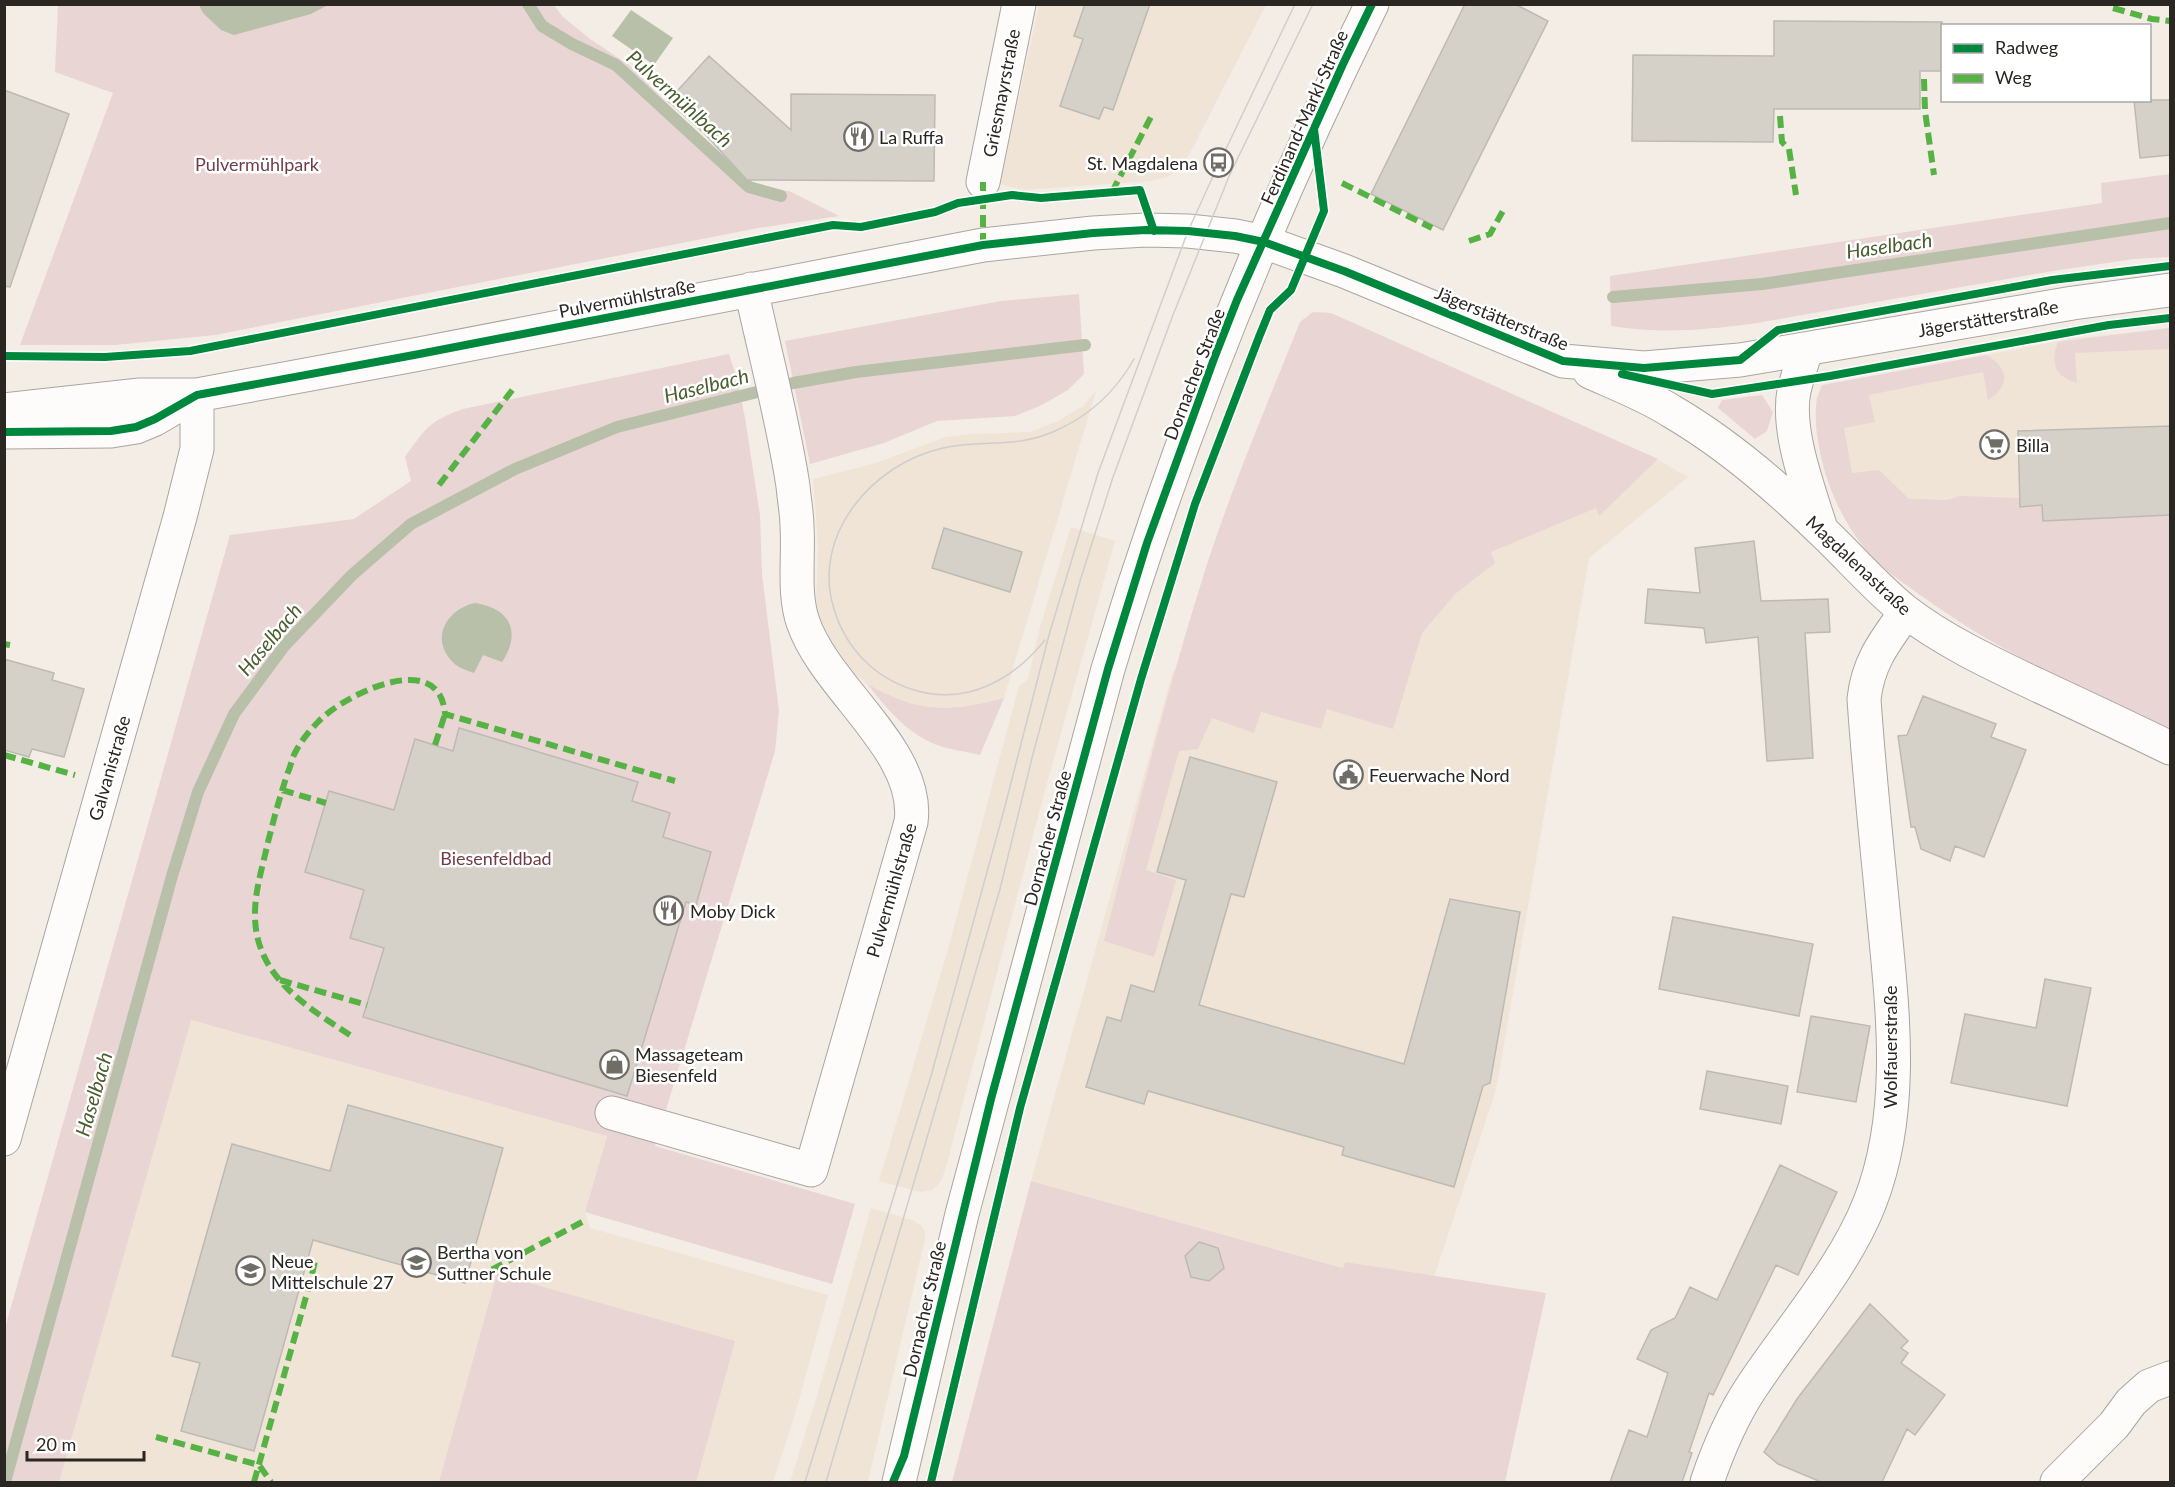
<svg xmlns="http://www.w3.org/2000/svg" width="2175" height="1487" font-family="Lato,sans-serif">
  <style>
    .built { fill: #f0e4d6 }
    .green { fill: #e9d5d4 }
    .water { fill: #b8c0a9 }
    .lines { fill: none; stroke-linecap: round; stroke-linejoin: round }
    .stream { stroke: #b8c0a9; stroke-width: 12 }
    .building { fill: #d5d1c8; stroke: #bdbab4; stroke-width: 1.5 }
    .minor-casing { stroke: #a9a5a0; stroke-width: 35 }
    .minor { stroke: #fdfcfb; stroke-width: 33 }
    .tram { stroke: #d0cecc; stroke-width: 1.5 }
    .quiet { stroke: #56b245; stroke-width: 6; stroke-dasharray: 12 6; stroke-linecap: butt }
    .cycleway-casing { stroke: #fff; stroke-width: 11 }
    .cycleway { stroke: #00873e; stroke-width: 8 }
    .labels { text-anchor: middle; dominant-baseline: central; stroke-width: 5; stroke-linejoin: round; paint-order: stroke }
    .street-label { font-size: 18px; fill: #2a2621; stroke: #fff }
    .poi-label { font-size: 18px; fill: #2a2621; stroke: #fff; text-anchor: start }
    .park-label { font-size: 18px; fill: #713c47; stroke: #fff }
    .water-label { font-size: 20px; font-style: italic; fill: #495d2e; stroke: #fff }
  </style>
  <rect width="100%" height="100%" fill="#f3ede6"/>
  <path class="built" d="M1039,5H1266L1193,147L1183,164L1168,177L1150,181L1024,190L1000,184Z
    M2170,328V537L1942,552L1832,493L1822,460L1816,430V397L1966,359L2069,339Z
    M1096,391L1004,698L976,705L947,709L923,707L894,699L867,684L845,666L825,641L816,607L818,544L813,479L876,463L946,437L972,434L1030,432L1058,421L1083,406Z
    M1646,453L1688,477L1589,558L1496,1090L1434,1277L1345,1262L1344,1268L1031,1181L1173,671L1198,668Z
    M1071,527L1115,541L1044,794L945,1171L940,1182L932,1190L920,1192L879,1181L948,949L1019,686L1028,679L1040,627Z
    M190,1020L607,1136L585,1212L590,1228L828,1295L796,1411L773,1482H59Z
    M871,1208L912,1220L921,1225L925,1231V1239L868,1482H790L819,1389Z"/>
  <path class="green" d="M58,5H554L562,16L590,39L629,65L749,185L789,191L839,216L758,228L215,335L116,345H20L113,93L55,72Z
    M2170,174V257L2134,259L2053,271L1751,324C1701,330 1662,334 1611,326L1610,276L2102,203L2101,183Z
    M1079,294L1084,374L1068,390L1040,406L1015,416L937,421L884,443L810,464L785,341L1001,301Z
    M1313,312L1331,313L1658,459L1599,516L1596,508L1491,552L1495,563L1455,594L1422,633L1393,729L1327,709L1321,729L1261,712L1254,733L1212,718L1198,749L1179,751L1146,870L1176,880L1154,957L1104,941C1135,820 1165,697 1203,577C1230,491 1266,407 1300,322Z
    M2170,328V349L2075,353L2077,383C2054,376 2050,363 2058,342Z
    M729,354L738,382L745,418L760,515L762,574L779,711L775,751L655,1146L855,1204L832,1284L585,1212L607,1136L191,1020L59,1482H5V1328L230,535L354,519L411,481L405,457C425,429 429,421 463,409Z
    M1986,355C2010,368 2010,387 1988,400L1983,372L1869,395L1875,422L1844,428L1852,473L1879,470L1909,499L1947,500L1961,496L2020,498L2021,507L2042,505L2044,521L2170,515V729C2086,691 2002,654 1926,599C1906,585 1882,569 1866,550C1843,522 1827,487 1820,452C1816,429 1812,406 1822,385Z
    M1762,395L1773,412L1767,431L1755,439L1718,408L1722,400Z
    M867,684C919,713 947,713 1004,698L980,755C964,751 944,749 930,742C903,729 886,707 867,684Z
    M1031,1181L1343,1268L1345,1262L1546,1293L1505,1482H952Z
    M497,1274L735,1341L696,1482H439Z"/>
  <path class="water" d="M199,5H328L311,14L234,35L221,30L203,13Z
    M631,10L673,38L654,65L612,36Z
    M475,603C510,608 522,632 502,662L483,655L474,673C465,670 456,667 450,659C430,635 450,608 475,603Z"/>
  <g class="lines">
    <path class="stream" d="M528,4L542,26L572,44L616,65L749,187L781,196
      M1613,297L1762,284L2170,223
      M5,1482L172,876L198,792L234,714L285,645L352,575L411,524L515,469L617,427L793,383L856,372L1085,345"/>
  </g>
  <path class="building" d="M1085,4H1150L1113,110L1104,107L1099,119L1060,106L1083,39L1074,36Z
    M1465,4H1515L1548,21L1443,230L1371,194Z
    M1774,21L1942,22V71H1920V109H1774L1773,142L1632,141L1633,55L1774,56Z
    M709,56L791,130V94L935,95L934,181L747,180L705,134L668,101Z
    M4,90L69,114L10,287L4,286Z
    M2134,100H2170V155L2140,158Z
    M2170,426V515L2043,521L2042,505L2020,507L2018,431Z
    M944,528L1022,552L1010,592L932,568Z
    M1754,541L1761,601L1828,599L1830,632L1805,633L1813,758L1767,761L1758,637L1706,643L1704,628L1645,623L1648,589L1700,593L1695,548Z
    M4,659L54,673L52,680L84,689L64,757L32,749L29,757L4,750Z
    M1923,696L1996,724L1991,737L2026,750L1984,857L1955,846L1950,861L1921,849L1915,827H1911L1898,736L1907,735Z
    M459,728L638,782L632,801L670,813L663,837L711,852L696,905L686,902L627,1096L363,1017L384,948L350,938L364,890L305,872L329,791L394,810L415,739L453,751Z
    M1190,757L1277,782L1244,897L1231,894L1199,1005L1404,1064L1450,899L1520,912L1490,1083L1483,1086L1454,1187L1342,1155L1344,1147L1148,1091L1144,1104L1086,1087L1107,1017L1121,1021L1131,985L1154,992L1186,880L1157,872Z
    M1673,917L1813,944L1799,1016L1659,989Z
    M2045,979L2091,988L2067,1106L1951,1083L1965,1014L2036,1028Z
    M1811,1016L1870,1026L1856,1102L1797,1092Z
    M1707,1071L1788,1086L1781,1124L1700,1109Z
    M348,1105L503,1148L465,1283L313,1240L254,1451L181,1431L200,1363L172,1356L232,1144L330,1171Z
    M1780,1165L1837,1192L1798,1275L1776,1265L1713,1395L1709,1393L1689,1452L1692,1453L1682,1482H1610L1629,1430L1647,1437L1668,1373L1637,1359L1651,1330L1675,1318L1690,1287L1717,1300Z
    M1199,1242L1218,1248L1224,1268L1209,1281L1191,1277L1185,1256Z
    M1870,1304L1908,1341L1901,1348L1908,1353L1901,1363L1945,1395L1915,1435L1907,1429L1882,1482H1821L1778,1464L1764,1452L1797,1399Z"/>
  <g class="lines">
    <defs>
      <path id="minor" d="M983,182L1019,4
        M1806,350C1802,364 1797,377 1794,391C1786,431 1809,490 1821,529
        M1590,372C1617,384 1646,395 1671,411C1726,443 1775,485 1820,529C1849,556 1874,586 1905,611C1944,641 1991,663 2035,684C2080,705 2125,726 2170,748
        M4,410L140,395H197L414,355L983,245L1093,233L1146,230L1188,231L1235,236L1264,242L1344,271L1563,361L1644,368L1740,360L2073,303L2170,290
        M4,432L111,431L136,427L155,419L196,395
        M612,1113L811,1170L911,822C921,751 825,688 803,622C793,594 799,556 797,527C797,513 794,499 793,486C783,420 765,354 751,289
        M4,1139L180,517L197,449V395
        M899,1482L962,1214L1108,669C1177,440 1266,218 1372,4
        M1707,1482C1718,1450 1731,1418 1751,1388C1789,1330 1845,1267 1870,1202C1905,1112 1893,1013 1884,920C1877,846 1869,773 1864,699C1868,662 1885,641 1906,612
        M2057,1482L2114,1425L2131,1402L2149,1386L2170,1378"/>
    </defs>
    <use href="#minor" class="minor-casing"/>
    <use href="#minor" class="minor"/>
    <path class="tram" d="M1045,640C1013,680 966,706 914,690C875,678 846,649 834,609C811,535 872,464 943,448C983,439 1015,449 1055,431C1089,416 1116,391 1134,359
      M805,1482L931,1076L1004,810L1049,635L1098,473L1188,231L1215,172L1295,4
      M826,1482L1000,889L1033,754L1080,581L1113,477L1173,315L1230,174L1313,4"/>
    <path class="quiet" d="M2113,8L2152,19L2170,21
      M1924,79L1925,111L1934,175
      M1780,116L1782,142L1789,149L1796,195
      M1342,183L1432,228
      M1112,192L1153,113
      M1469,241L1490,234L1504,209
      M983,245V182
      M439,485L513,389
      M4,644L10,645
      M435,745L445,714
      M4,755L75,775
      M282,790L326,803
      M280,980L367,1005
      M350,1035C304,1005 254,975 255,913C255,890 263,865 268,842C274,818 280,796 288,772C291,766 292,757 296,751C301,741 310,730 318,722C343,695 440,647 445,714L675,781
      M476,1278L584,1221
      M156,1437L259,1465L271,1482
      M254,1482L311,1279L315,1261L308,1260"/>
    <defs>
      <path id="cycleway" d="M4,356L105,357L190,351L833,225L861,227L935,212L958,203L1012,195L1041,198L1140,190L1154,231
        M1622,374L1712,394L1830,376L2109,325L2170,318
        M4,432L111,431L136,427L155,419L197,395L414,355L983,245L1093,233L1146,230L1188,231L1235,236L1264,242L1344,271L1563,361L1644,368L1740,360L1778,330L2052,280L2170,266
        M893,1482L904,1456L991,1099L1108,669L1147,543L1215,356L1237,300L1343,64L1372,4
        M931,1482L1020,1108L1141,679L1195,504L1259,337L1270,310L1291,290L1324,211L1314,129"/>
    </defs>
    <use href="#cycleway" class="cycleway-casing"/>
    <use href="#cycleway" class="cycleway"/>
  </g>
  <defs>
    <symbol id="restaurant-ring" viewBox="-11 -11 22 22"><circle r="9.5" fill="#fff" stroke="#706c66" stroke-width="1.5"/><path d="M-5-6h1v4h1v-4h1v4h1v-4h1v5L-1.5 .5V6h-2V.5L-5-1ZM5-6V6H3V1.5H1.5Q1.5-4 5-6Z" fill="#706c66"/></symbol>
    <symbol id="bus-ring" viewBox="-11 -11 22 22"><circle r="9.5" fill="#fff" stroke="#706c66" stroke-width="1.5"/><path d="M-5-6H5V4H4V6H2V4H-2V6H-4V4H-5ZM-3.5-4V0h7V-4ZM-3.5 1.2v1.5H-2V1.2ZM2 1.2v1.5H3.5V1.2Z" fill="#706c66"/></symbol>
    <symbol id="supermarket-ring" viewBox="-11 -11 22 22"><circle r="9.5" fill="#fff" stroke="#706c66" stroke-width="1.5"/><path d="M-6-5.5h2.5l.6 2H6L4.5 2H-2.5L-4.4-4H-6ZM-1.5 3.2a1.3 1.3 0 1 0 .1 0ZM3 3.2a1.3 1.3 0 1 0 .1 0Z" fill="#706c66"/></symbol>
    <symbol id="civic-ring" viewBox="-11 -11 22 22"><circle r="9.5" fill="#fff" stroke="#706c66" stroke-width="1.5"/><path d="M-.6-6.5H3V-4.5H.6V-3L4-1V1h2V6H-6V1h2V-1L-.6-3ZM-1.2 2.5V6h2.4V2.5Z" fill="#706c66"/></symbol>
    <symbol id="shop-ring" viewBox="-11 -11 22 22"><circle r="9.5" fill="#fff" stroke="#706c66" stroke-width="1.5"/><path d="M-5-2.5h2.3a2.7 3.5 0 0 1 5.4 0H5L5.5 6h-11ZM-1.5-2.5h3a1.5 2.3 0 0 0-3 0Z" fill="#706c66"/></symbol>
    <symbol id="school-ring" viewBox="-11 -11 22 22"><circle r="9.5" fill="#fff" stroke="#706c66" stroke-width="1.5"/><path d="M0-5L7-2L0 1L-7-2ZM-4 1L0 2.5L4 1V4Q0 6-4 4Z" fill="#706c66"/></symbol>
  </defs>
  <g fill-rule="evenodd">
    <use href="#restaurant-ring" x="842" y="120" width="33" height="33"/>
    <use href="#bus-ring" x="1202" y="146" width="33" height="33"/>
    <use href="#supermarket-ring" x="1978" y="428" width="33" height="33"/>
    <use href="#civic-ring" x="1332" y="758" width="33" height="33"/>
    <use href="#restaurant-ring" x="652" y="894" width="33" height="33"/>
    <use href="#shop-ring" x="598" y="1048" width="33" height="33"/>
    <use href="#school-ring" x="400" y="1246" width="33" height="33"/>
    <use href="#school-ring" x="234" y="1254" width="33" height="33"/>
  </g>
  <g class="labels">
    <g class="street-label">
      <text transform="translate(1001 93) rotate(-79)">Griesmayrstraße</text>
      <text transform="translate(1304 117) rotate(-66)">Ferdinand-Markl-Straße</text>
      <text transform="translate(627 298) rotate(-11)">Pulvermühlstraße</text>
      <text transform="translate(1502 318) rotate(22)">Jägerstätterstraße</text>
      <text transform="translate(1988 318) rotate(-10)">Jägerstätterstraße</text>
      <text transform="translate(1194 374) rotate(-69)">Dornacher Straße</text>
      <text transform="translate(1859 565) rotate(43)">Magdalenastraße</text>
      <text transform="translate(109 768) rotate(-74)">Galvanistraße</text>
      <text transform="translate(1047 838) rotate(-75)">Dornacher Straße</text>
      <text transform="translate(891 890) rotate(-74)">Pulvermühlstraße</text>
      <text transform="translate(1890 1047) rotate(-90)">Wolfauerstraße</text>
      <text transform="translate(924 1309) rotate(-77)">Dornacher Straße</text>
    </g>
    <g class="poi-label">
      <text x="879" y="137">La Ruffa</text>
      <text x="1198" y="163" text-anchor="end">St. Magdalena</text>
      <text x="2016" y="445">Billa</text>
      <text x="1369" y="775">Feuerwache Nord</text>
      <text x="690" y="911">Moby Dick</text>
      <text x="635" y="1054">Massageteam<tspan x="635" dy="21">Biesenfeld</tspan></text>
      <text x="437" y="1252">Bertha von<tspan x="437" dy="21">Suttner Schule</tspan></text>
      <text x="271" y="1261">Neue<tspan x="271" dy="21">Mittelschule 27</tspan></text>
    </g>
    <g class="park-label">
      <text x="257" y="164">Pulvermühlpark</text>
      <text x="496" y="858">Biesenfeldbad</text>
    </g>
    <g class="water-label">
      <text transform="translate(680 98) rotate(42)">Pulvermühlbach</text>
      <text transform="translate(1889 245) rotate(-8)">Haselbach</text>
      <text transform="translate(706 385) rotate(-14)">Haselbach</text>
      <text transform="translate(269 639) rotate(-50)">Haselbach</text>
      <text transform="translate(93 1094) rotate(-74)">Haselbach</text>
    </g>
  </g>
  <rect width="2175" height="1487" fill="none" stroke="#2a2621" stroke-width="12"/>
  <rect x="1941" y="24" width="210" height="78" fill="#ffffff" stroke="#aaa8a6" stroke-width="1.5"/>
  <rect x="1953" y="44" width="30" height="9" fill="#00873e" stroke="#aaa8a6" stroke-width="1.5"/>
  <text x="1995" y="54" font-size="18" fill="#2a2621">Radweg</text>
  <rect x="1953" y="74" width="30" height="9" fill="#56b245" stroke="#aaa8a6" stroke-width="1.5"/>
  <text x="1995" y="84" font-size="18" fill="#2a2621">Weg</text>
  <path d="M27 1451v9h117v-9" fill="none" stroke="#2a2621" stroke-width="3"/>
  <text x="36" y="1451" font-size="18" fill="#2a2621" stroke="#ffffff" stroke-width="4.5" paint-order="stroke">20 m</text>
</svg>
